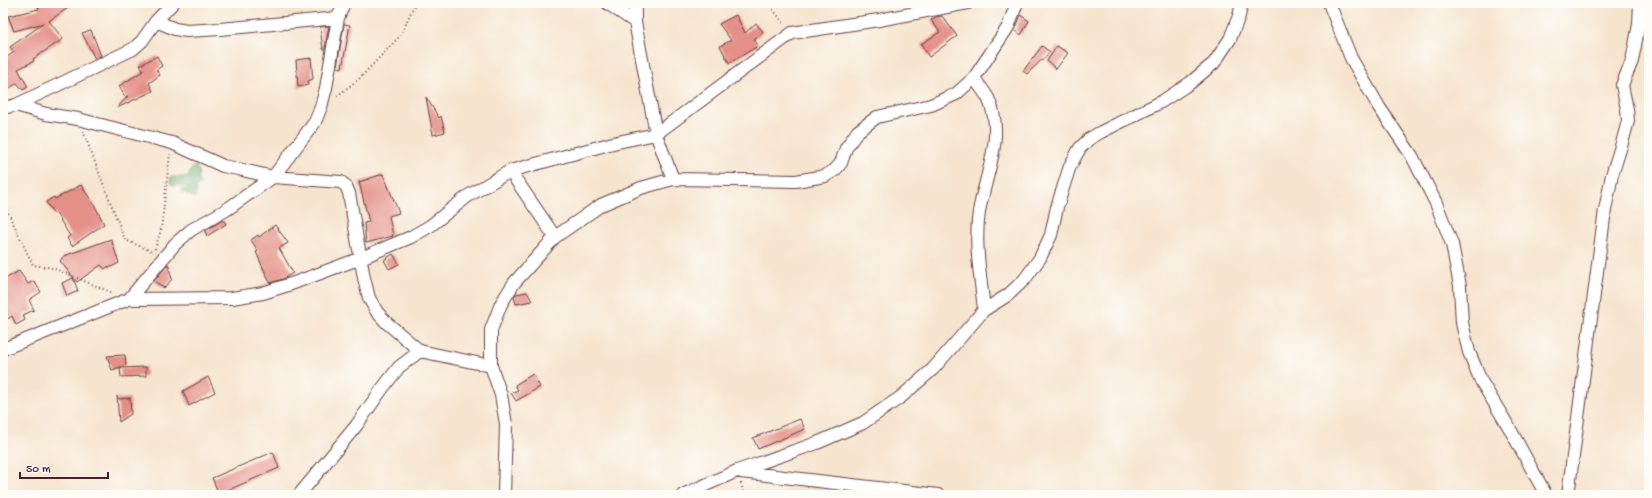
<svg xmlns="http://www.w3.org/2000/svg" width="1652" height="498" font-family="'Gochi Hand',sans-serif">
  <style>
    .forest { fill: #6fa968; stroke: #5c644a }
    .building { fill: #e49088 }
    .lines { fill: none; stroke-linecap: round; stroke-linejoin: round }
    .minor-casing { stroke: #643d43; stroke-width: 14 }
    .path { stroke: #643d43; stroke-width: 2; stroke-dasharray: 1 3; stroke-linecap: butt }
    .minor { stroke: #fff; stroke-width: 12 }
  </style>
  <rect width="100%" height="100%" fill="#fdfcf7"/>
  <filter id="ink" filterUnits="userSpaceOnUse"><feTurbulence type="fractalNoise" baseFrequency=".025" numOctaves="2"/><feDisplacementMap in="SourceGraphic" scale="8" xChannelSelector="R" yChannelSelector="G"/><feConvolveMatrix kernelMatrix="1 2 1 2 8 2 1 2 1" color-interpolation-filters="sRGB"/></filter>
  <filter id="wash" filterUnits="userSpaceOnUse"><feTurbulence type="fractalNoise" baseFrequency=".012" numOctaves="4" result="noise"/><feDisplacementMap in="SourceGraphic" scale="16" xChannelSelector="R" yChannelSelector="G"/><feGaussianBlur stdDeviation="0.9" result="paint"/><feColorMatrix in="noise" values="0 0 0 0 0 0 0 0 0 0 0 0 0 0 0 0 0 1.4 0 .05"/><feComposite in="paint" operator="in"/></filter>
  <g filter="url(#wash)">
    <rect width="100%" height="100%" fill="#f6e4ce"/>
    <path class="forest" d="M196,166L199,172L198,180L202,184L195,188L197,192L195,198L182,192L181,189H186L187,187L177,185L174,186L170,183L171,177H188L192,168Z"/>
    <g id="blocks">
      <path class="building" d="M37,3H75L49,21L63,39L33,59L34,61L18,69L28,87L23,90L17,83L10,88L3,79L10,73L3,63V60L14,52L10,47L44,23L14,31L8,16L39,9Z
        M736,15L745,33L756,23L763,32L754,39L758,46L729,63L720,46L731,40L719,24Z
        M1021,15L1029,21L1021,35L1015,30Z
        M942,16L957,36L929,57L921,44L940,32L931,20L936,17Z
        M344,24L350,25L342,68L337,67Z
        M329,26L325,49H323L320,27Z
        M91,30L101,56L95,59L82,33Z
        M1042,46L1050,52L1027,74L1023,71Z
        M1057,46L1068,53L1056,69L1047,61Z
        M157,56L162,66L156,70L160,75L149,83L153,91L117,108L128,96L125,97L119,86L143,71L140,65Z
        M311,58L313,79L308,81V85L298,87L296,60Z
        M426,97L439,118L441,116L445,132L433,135Z
        M383,174L399,213L389,216L393,236L366,243L364,223L369,222L359,182Z
        M81,185L95,206L104,224L72,246L67,238L70,236L56,213L54,214L46,202L54,197L55,199Z
        M223,220L226,224L207,236L205,231Z
        M275,225L288,243L279,248L293,273L283,279L270,283L260,261L256,252L258,251L251,240L258,235L259,237Z
        M111,239L119,263L109,268L108,266L105,269L101,265L77,282L60,261L64,256Z
        M393,254L399,264L389,269L384,260Z
        M168,264L172,279L164,288L154,281Z
        M19,271L28,284L34,281L41,292L29,300L34,310L23,315L25,320L16,325L12,316L3,322V280Z
        M73,278L78,291L67,296L62,283Z
        M527,292L532,301L516,304L514,297L516,294Z
        M125,355L126,365L112,370L107,356Z
        M146,367V376L121,377L120,368Z
        M533,374L540,387L516,401L511,393L518,390L515,385Z
        M208,377L215,392L189,406L183,391Z
        M117,396L119,399L130,398L131,414L119,422Z
        M800,419L805,429L758,449L753,438Z
        M273,452L279,468L219,494L212,478Z"/>
    </g>
  </g>
  <g filter="url(#ink)">
    <use href="#blocks" fill-opacity="0" stroke="#643d43" stroke-width="1"/>
    <g class="lines">
      <defs>
        <path id="minor" d="M607,3L635,22
          M635,3V22L656,134L673,179
          M1329,3L1351,58L1379,107L1412,156L1436,203L1452,244L1460,286L1462,323L1469,352L1481,381L1510,429L1546,495
          M156,21L175,29L187,31L220,29L338,18
          M974,78C979,85 984,91 988,98C1006,135 985,175 979,212C974,245 981,278 984,310
          M16,105L46,114L78,119L172,143L223,166L238,169L273,177L341,182L346,186L349,193L364,278L369,298L377,312L387,323L420,351L491,366
          M3,108L16,105L133,49L142,41L156,21L173,3
          M555,237L601,205L641,188L673,179L796,181L825,176L835,170L841,163L846,148L858,131L877,117L931,105L956,94L974,78L1008,27L1017,3
          M129,299L175,244L191,230L226,210L273,177L315,122L321,107L326,88L338,18L344,3
          M3,349L129,299L232,298L263,293L294,283L361,258L411,237L430,226L468,196L510,171L613,143L656,134L792,33L879,20L968,3
          M741,472L938,495
          M299,495L356,426L382,389L399,367L420,351
          M504,495L506,424L501,395L491,366V330L501,304L514,283L555,237L510,171
          M683,495L737,471L817,443L863,423L901,397L933,369L984,310L1008,295L1025,279L1040,258L1051,235L1057,207L1070,166L1080,148L1089,139L1101,132L1161,102L1190,83L1214,63L1230,39L1239,16L1242,3
          M1568,495L1605,210L1612,175L1622,143L1628,121L1627,109L1622,85L1632,61L1639,24L1640,3"/>
      </defs>
      <use href="#minor" class="minor-casing"/>
      <path class="path" d="M768,3L785,25
        M337,96L359,79L401,35L415,3
        M83,131L125,240L154,252
        M3,202L33,265L53,268L113,293
        M155,249L161,230L170,154
        M741,483L744,495"/>
      <use href="#minor" class="minor"/>
    </g>
  </g>
  <rect width="1652" height="498" fill="none" stroke="#fdfcf7" stroke-width="16"/>
  <path d="M20 472v6h88v-6" fill="none" stroke="#4a1f2b" stroke-width="2"/>
  <text x="26" y="472" font-size="12" fill="#4a1f2b" stroke="#fdfcf7" stroke-width="3" paint-order="stroke">50 m</text>
</svg>
